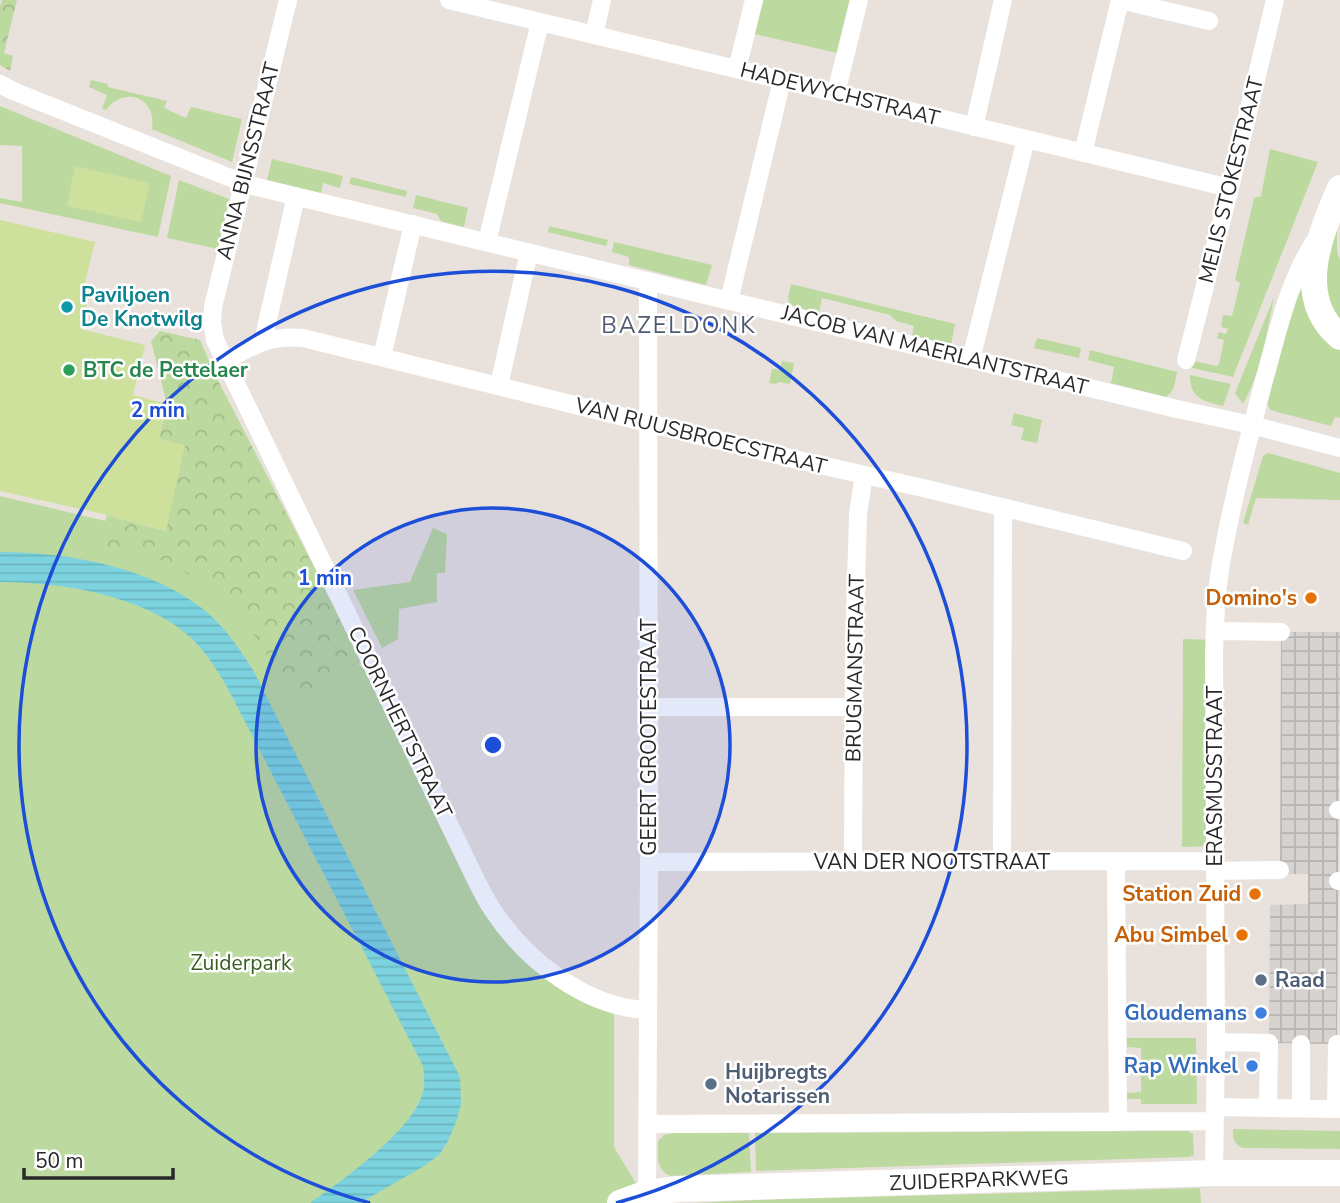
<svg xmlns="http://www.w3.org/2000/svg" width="1340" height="1203" font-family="'Nunito Sans',sans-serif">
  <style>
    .green { fill: #bcd99f }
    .forest { fill: url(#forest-crowns) }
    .pitch { fill: #cde09c }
    .plaza { fill: url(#plaza-grid) }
    .water { fill: url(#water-rules) }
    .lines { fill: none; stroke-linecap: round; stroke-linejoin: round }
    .street { stroke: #fff; stroke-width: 18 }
    .secondary { stroke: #fff; stroke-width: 26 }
    .ring { fill: none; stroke: #1d4ed8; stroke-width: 3.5 }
    .culture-dot { fill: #0f9aa8; stroke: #fff; stroke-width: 2.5 }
    .leisure-dot { fill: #2e9e5b; stroke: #fff; stroke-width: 2.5 }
    .food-dot { fill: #e8710a; stroke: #fff; stroke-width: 2.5 }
    .service-dot { fill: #5c6f8a; stroke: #fff; stroke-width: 2.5 }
    .shop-dot { fill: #3f7fe0; stroke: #fff; stroke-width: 2.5 }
    .labels { text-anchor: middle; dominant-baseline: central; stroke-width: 5; stroke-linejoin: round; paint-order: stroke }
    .street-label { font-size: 21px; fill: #292929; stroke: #fff }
    .culture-label { font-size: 21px; font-weight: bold; fill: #0d838f; stroke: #fff; text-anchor: start }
    .leisure-label { font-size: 21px; font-weight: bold; fill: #27864d; stroke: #fff; text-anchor: start }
    .food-label { font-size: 21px; font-weight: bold; fill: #c56008; stroke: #fff; text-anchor: end }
    .park-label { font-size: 21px; fill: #375c22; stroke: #fff }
    .service-label { font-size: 21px; font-weight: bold; fill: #4e5e75; stroke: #fff; text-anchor: start }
    .shop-label { font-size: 21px; font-weight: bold; fill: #366cbe; stroke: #fff; text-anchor: end }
    .neighbourhood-label { font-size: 23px; letter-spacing: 2px; fill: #4f5b74; stroke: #fff }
    .centre { fill: #1d4ed8; stroke: #fff; stroke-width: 3.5 }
    .ring-label { font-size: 21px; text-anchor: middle; font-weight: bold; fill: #1d4ed8; stroke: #fff; stroke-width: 5; stroke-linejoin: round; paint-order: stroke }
  </style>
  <defs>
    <pattern id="forest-crowns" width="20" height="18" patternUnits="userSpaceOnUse" patternTransform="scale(1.75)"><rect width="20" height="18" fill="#bcd99f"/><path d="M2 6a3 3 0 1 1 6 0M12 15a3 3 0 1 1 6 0" fill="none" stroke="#a2ba89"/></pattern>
    <pattern id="plaza-grid" width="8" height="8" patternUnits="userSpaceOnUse" patternTransform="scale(1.75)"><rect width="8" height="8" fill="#d6d2cf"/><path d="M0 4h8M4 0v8" fill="none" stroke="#b8b4b2"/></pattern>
    <pattern id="water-rules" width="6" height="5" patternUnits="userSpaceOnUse" patternTransform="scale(1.75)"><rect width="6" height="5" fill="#7cd3df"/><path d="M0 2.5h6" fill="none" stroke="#6bb5bf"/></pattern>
  </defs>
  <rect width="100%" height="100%" fill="#e9e2dc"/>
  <path class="green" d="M758,0H850L837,53L750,33Z
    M91,80L108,84V87L167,101L164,108L186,118L191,107L242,119L232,162L152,129C157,98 125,85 106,110L102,109L107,95L89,87Z
    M0,106L171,176L158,237L0,203V198L22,202V146L0,145Z
    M1270,149L1318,162L1233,377L1192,368L1194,361L1216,366L1219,364L1224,340L1217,338L1219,332L1226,334L1228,329L1221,327L1223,315L1232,316L1240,283L1235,280L1254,198L1261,196Z
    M272,159L343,176L340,188L323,183L321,193L267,180Z
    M351,177L407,191L406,197L349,184Z
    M179,180L229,199L218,249L167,238Z
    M416,195L468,208L464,227L441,221L437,214L413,208Z
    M549,226L608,240L606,246L548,232Z
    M1337,227V252L1340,260V325L1326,307L1322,258Z
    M614,242L712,265L706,285L629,265V257L612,252Z
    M791,284L955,324L951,345L912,336L914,326L896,321L890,315L822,298L819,313L795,307L789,303L788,297Z
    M1299,285L1306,288L1340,345V418L1335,417L1331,426L1270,410L1267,402Z
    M1274,297C1267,333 1261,372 1243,404L1235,393Z
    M1037,338L1081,348L1079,358L1034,348Z
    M200,340L213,371L323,584L325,599L358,664L367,670L517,953C548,983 573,999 614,1012V1147L648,1203H0V496L169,536L170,400Z
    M1090,350L1177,372C1175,382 1175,392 1165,397L1111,383L1114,367L1088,360Z
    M782,361L794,363L790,384L778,382L777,384L769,383L772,369L780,370Z
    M1190,375L1231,384L1223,406C1202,401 1190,398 1190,375Z
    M1014,413L1042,420L1037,443L1021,440L1024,428L1011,425Z
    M1268,453L1340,473V500L1256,498L1248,525L1243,523L1263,456Z
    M433,528L447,534L445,573H437V602L399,609L398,639L382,648L353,590L410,582Z
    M1183,639L1213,640L1212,846L1182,847Z
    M1127,1038H1196L1197,1104H1141V1099H1127V1093L1141,1092V1070H1127V1062H1141V1048L1127,1047Z
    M1233,1129L1340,1131V1149L1243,1148C1233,1144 1233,1138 1233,1129Z
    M1188,1131L1193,1134L1194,1155L1189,1157L756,1171L755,1133Z
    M674,1133H749L751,1172L670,1176C655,1169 658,1155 658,1141L664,1135Z
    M1200,1188L1201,1203H695L757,1200Z"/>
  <path class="forest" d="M2,0H17L4,53L13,56L10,71L0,65V6Z
    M160,331L200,340L213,371L362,662L292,699L267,655L251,631L244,622L204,586L175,565L136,551L98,546L107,515L165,531L185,445L159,439L167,404L151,341Z"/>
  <path class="pitch" d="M75,166L150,183L141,222L67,206Z
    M0,220L95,242L85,283L92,285L81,329L145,345L133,395L167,404L159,439L185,445L166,531L107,515L0,491Z"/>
  <path class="plaza" d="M1281,632H1340L1337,1044L1269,1043L1270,905L1308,904V874H1280Z"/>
  <path class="water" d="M0,552C68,552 157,568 209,614C227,630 240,650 253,670L460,1077L461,1104L456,1122L448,1141L439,1155L424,1166L360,1203H310C342,1181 407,1134 421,1098C426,1087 424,1077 423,1066L226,685C215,667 205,651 190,637C144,595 60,582 0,582Z"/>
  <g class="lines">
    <path class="street" d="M288,0L213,307L212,323L215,340L476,880C481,890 486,900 492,909C525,960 586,1008 648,1010
      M449,0L1230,188
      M1120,0L1209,21
      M594,35L602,0
      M737,69L754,0
      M0,84L13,91L228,177L257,187L1177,409L1252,425L1340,448
      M836,93L859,0
      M974,127L1003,0
      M1083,153L1120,0
      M487,242L540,22
      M729,301L782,80
      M263,341L296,196
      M382,357L413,224
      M971,359L1026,139
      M1186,360L1230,188L1275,0
      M224,361C254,346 267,335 303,338L798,460L923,488L1183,551
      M499,385L529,252
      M1215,631L1281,632
      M649,707H854
      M1338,810H1340
      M1002,861L1003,507
      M1116,861L1118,1122
      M649,862L1215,861
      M853,862L854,655L858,514L864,475
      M1215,871L1280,870
      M1338,881H1340
      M1216,1042L1269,1043L1268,1108
      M1215,1107L1340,1109
      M1301,1109V1044
      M1336,1109L1337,1044
      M647,1124L1215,1121
      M1214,1173L1216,1042L1214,654C1215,622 1216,589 1222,558C1233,497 1249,437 1265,377C1278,331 1288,283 1314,242
      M647,1193L649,862L648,281"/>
    <path class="secondary" d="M1340,188C1320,234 1293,298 1340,337
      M620,1203L647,1193L678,1189L1214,1173H1340"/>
  </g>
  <circle cx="493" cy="745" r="237" fill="#1d4ed8" fill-opacity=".12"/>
  <g class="ring">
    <circle cx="493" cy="745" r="237"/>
    <path d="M370 1203A474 474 0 1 1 616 1203"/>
  </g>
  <circle class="culture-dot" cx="67" cy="307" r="7"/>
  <circle class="leisure-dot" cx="69" cy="370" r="7"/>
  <g class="food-dot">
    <circle cx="1311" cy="598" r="7"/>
    <circle cx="1255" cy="894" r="7"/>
    <circle cx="1242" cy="935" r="7"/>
  </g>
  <g class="service-dot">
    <circle cx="1261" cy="980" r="7"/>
    <circle cx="711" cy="1084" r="7"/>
  </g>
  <g class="shop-dot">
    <circle cx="1261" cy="1013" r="7"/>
    <circle cx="1252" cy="1066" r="7"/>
  </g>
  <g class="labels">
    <g class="street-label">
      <text transform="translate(840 94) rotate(14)">HADEWYCHSTRAAT</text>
      <text transform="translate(248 161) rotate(-76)">ANNA BIJNSSTRAAT</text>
      <text transform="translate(1231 180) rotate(-76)">MELIS STOKESTRAAT</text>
      <text transform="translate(935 350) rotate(14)">JACOB VAN MAERLANTSTRAAT</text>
      <text transform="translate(701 436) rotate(14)">VAN RUUSBROECSTRAAT</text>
      <text transform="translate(855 668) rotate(-89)">BRUGMANSTRAAT</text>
      <text transform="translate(400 722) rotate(64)">COORNHERTSTRAAT</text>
      <text transform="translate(649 737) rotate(-90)">GEERT GROOTESTRAAT</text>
      <text transform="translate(1215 776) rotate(-90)">ERASMUSSTRAAT</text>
      <text x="932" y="862">VAN DER NOOTSTRAAT</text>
      <text transform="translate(979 1180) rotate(-2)">ZUIDERPARKWEG</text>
    </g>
    <g class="culture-label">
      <text x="81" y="295">Paviljoen<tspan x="81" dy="24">De Knotwilg</tspan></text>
    </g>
    <g class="leisure-label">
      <text x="83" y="370">BTC de Pettelaer</text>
    </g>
    <g class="food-label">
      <text x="1297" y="598">Domino's</text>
      <text x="1241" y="894">Station Zuid</text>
      <text x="1228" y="935">Abu Simbel</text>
    </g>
    <g class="park-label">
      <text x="241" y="963">Zuiderpark</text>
    </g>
    <g class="service-label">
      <text x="1275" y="980">Raad</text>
      <text x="725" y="1072">Huijbregts<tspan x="725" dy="24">Notarissen</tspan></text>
    </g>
    <g class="shop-label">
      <text x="1247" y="1013">Gloudemans</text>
      <text x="1238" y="1066">Rap Winkel</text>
    </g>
    <g class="neighbourhood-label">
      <text x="679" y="325">BAZELDONK</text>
    </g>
  </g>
  <circle cx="493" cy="745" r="10" class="centre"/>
  <g class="ring-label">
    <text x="158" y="417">2 min</text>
    <text x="325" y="585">1 min</text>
  </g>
  <path d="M24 1168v10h149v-10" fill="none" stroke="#292929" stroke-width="3.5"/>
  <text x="35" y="1168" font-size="21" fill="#292929" stroke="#ffffff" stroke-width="5" paint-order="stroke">50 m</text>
</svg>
